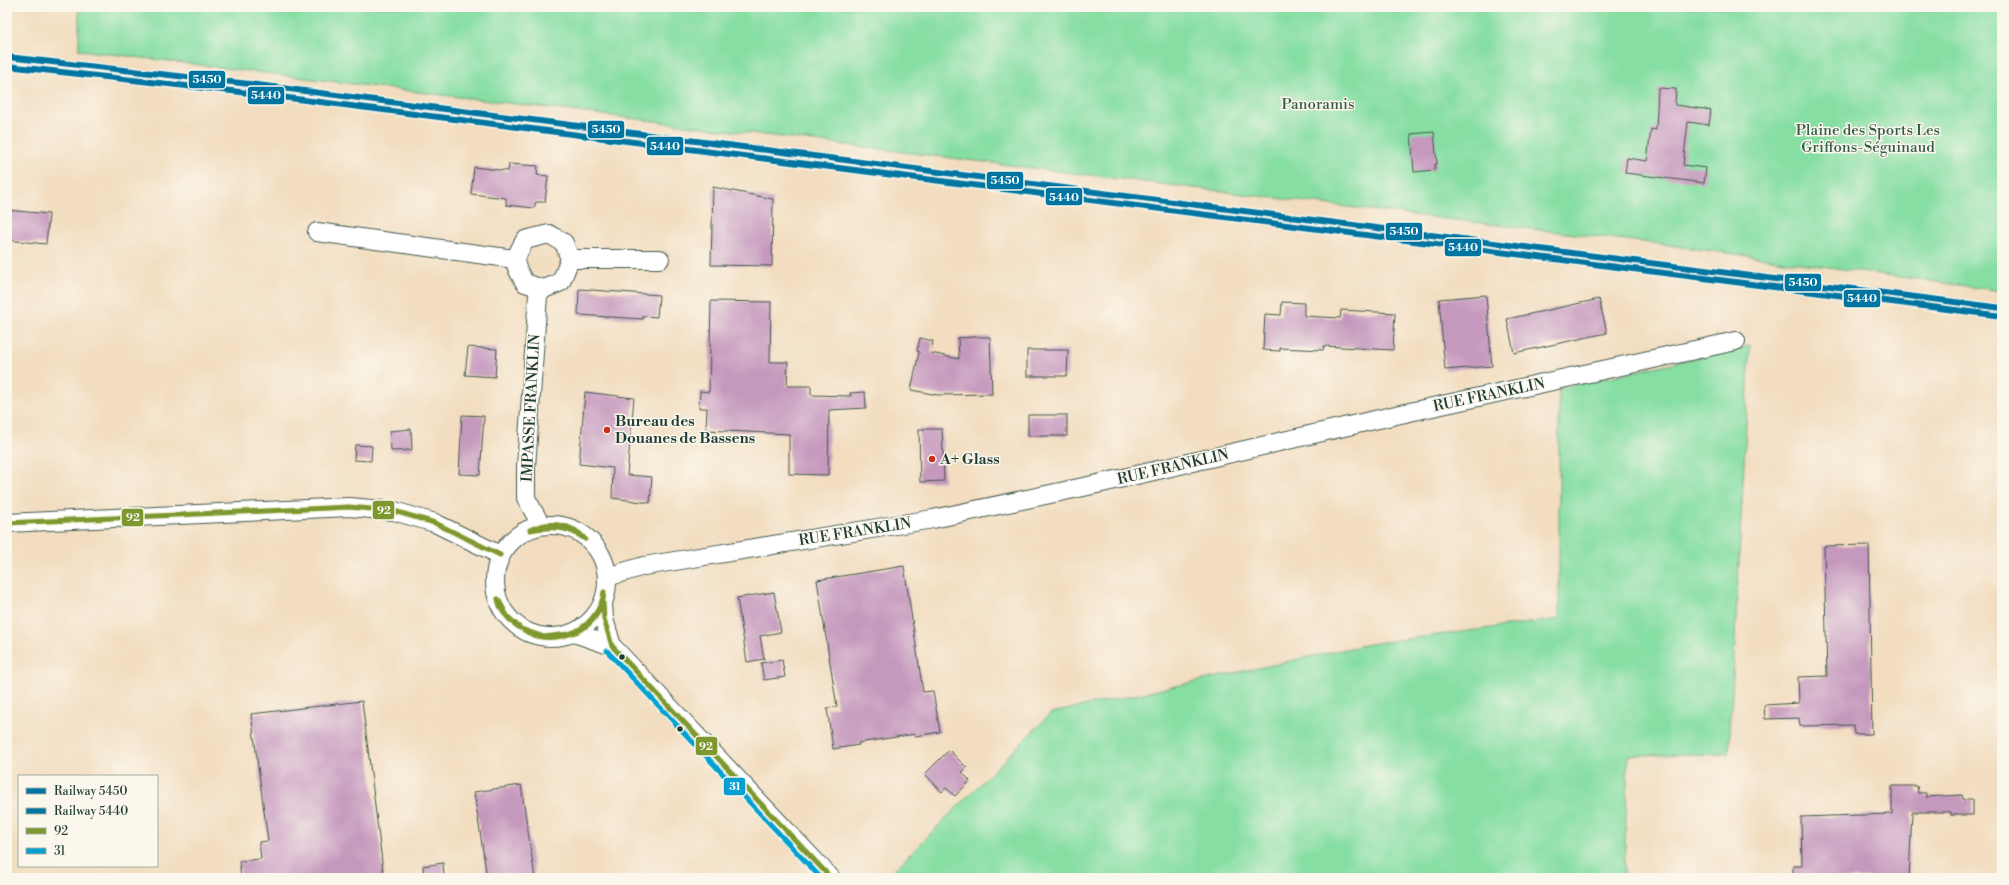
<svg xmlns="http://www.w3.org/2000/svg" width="2009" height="885" font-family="'Libre Bodoni',serif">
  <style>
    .green { fill: #86dea3; stroke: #528e6c }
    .building { fill: #c598bd }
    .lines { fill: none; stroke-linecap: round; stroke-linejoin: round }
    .minor-casing { stroke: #3f5549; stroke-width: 20 }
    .minor { stroke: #fff; stroke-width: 18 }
    .bus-1-casing { stroke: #fbf7ec; stroke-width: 8 }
    .bus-2-casing { stroke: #fbf7ec; stroke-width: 8 }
    .bus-1 { stroke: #7c982e; stroke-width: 5 }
    .bus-2 { stroke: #05a0d0; stroke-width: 5 }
    .rail-1-casing { stroke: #fbf7ec; stroke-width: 9 }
    .rail-2-casing { stroke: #fbf7ec; stroke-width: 9 }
    .rail-1 { stroke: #0075a1; stroke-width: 6 }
    .rail-2 { stroke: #0075a1; stroke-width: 6 }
    .poi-dot { fill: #c8321e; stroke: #fbf7ec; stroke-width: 1.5 }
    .bus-dot { fill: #1f3d34; stroke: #fbf7ec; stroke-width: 1.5 }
    .labels { text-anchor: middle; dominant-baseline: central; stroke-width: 3; stroke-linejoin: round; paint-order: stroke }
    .park-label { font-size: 15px; fill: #345d4a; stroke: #fbf7ec }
    .street-label { font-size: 15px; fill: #1f3d34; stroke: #fbf7ec }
    .poi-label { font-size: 15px; font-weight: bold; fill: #1f3d34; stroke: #fbf7ec; text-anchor: start }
    .line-badge { stroke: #fbf7ec; stroke-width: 1.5 }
    .badge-label { font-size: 11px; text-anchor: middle; font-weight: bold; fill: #fff }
  </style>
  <rect width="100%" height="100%" fill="#fbf7ec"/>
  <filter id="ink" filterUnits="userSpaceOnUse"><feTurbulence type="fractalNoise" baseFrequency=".025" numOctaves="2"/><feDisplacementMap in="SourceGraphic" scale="8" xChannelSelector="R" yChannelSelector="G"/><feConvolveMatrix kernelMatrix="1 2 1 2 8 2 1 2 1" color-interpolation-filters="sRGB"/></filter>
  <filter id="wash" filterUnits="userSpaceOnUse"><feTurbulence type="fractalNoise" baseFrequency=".012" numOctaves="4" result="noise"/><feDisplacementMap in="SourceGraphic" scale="16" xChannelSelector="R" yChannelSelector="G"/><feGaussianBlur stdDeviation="0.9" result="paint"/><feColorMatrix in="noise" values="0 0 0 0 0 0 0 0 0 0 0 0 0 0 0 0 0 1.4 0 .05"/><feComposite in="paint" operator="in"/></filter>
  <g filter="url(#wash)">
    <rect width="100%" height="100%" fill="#f2ddc0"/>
    <path class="green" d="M79,7H2002V291L1669,245L1412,215L79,50Z
      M1750,346L1729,754L1628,755L1624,878H886L1051,713L1369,644L1559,619V388Z"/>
    <g id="blocks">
      <path class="building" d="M1658,88L1676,89L1675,105L1711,110L1709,125L1688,122L1683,165L1706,168L1704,183L1625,173L1627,158L1647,161L1651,129L1656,130Z
        M1434,132L1437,164H1435V170L1414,172L1411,134Z
        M509,164L538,166L537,175L548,176L545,202H536L534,208L506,205V198L471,194L474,167L508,171Z
        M713,187L773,199L772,266L711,265Z
        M7,210L49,214L46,244L7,240Z
        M579,289L659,295L657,317L643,316V319L578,315Z
        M1486,295L1492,366L1445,370L1439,299Z
        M1599,299L1607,333L1514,353L1507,319Z
        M711,301L771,302L770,362H788L787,386H811V395L851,396L850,393L865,392L866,408L829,410L828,475L789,474V434L706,430L707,408H699L700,391L709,392Z
        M1282,302L1304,303V316L1340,318L1341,310L1395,313L1393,350L1324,346L1323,350L1280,348V351L1263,350L1265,314L1281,315Z
        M973,337H990L992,394L938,395L911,390L919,352L917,351L920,338L933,341L931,353L959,359L958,338Z
        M468,347L497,349L495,377L465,375Z
        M1027,350H1068L1067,376H1027Z
        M585,392L634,398L627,475L652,477L650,503L612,498L613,468L579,464Z
        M462,415L484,416L480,475L459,474Z
        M1028,415H1067V436H1028Z
        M411,429L412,450L391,451L390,431Z
        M919,429H942L944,481L920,482Z
        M355,445L372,446L371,461L354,460Z
        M1869,545L1872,734H1854L1853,725L1800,726L1799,718L1765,719L1764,705L1799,703L1798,677L1827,676L1824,546Z
        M904,566L923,692L933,691L940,732L915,736V734L858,743L859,745L833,749L827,708L837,707L817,580Z
        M774,592L781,632L760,636L764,659L747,662L737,598Z
        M782,660L785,677L764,680L761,663Z
        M362,701L384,878H241L239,861L261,859L259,842L268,841L251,714Z
        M949,750L967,768L962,772L970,781L955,796L946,788L942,792L925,774Z
        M521,785L535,878H487L474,792Z
        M1892,786H1917L1918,793H1926V797L1962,795L1963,800H1973V815H1951V812H1912L1909,878H1793V866H1802L1801,817L1892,814Z
        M443,863L444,878H424L423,866Z"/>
    </g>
  </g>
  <g filter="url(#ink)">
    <use href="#blocks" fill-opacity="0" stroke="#3f5549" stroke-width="1"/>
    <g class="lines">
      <defs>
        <path id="minor" d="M317,232L515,259
          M549,234L564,243L570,259L561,282L544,289L525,283C512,261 513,262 525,240Z
          M570,259H660
          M7,523L349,507L394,511L435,523L500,555
          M495 581a56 56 0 1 1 112 0a56 56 0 1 1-112 0Z
          M541,525L526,498V467L538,295L544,289
          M607,577L644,566L933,519L1102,483L1396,415L1736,341
          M603,603L604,619L612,646
          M574,633L612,646L831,878"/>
      </defs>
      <use href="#minor" class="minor-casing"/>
      <use href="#minor" class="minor"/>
      <defs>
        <path id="bus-1" d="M7,523L349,507L394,511L435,523L500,555
          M530,530C548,521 572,523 585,539
          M530,530C552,526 567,526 585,539
          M498,599L507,616L520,628
          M498,599C500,612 510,621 520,628
          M603,603L604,619L612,646L831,878
          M524,630L544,637L569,634
          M524,630C538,640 553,639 569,634
          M569,634C587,629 602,610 604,592
          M569,634C589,630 603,612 604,592"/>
        <path id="bus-2" d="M607,651L821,878"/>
      </defs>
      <use href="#bus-1" class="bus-1-casing"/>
      <use href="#bus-2" class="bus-2-casing"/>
      <use href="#bus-1" class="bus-1"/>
      <use href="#bus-2" class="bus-2"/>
      <defs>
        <path id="rail-1" d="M7,57L250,84L2002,308"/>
        <path id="rail-2" d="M7,66L249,93L2002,316"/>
      </defs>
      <use href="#rail-1" class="rail-1-casing"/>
      <use href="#rail-2" class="rail-2-casing"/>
      <use href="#rail-1" class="rail-1"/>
      <use href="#rail-2" class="rail-2"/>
    </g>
  </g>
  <g class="poi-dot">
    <circle cx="607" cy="430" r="4"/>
    <circle cx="932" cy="459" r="4"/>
  </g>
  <g class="bus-dot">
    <circle cx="622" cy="657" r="3.5"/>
    <circle cx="680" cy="729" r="3.5"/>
  </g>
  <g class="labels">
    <g class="park-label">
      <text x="1318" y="104">Panoramis</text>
      <text x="1868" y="130">Plaine des Sports Les<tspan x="1868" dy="17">Griffons-Séguinaud</tspan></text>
    </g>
    <g class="street-label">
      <text transform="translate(1489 395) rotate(-12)">RUE FRANKLIN</text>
      <text transform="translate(531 408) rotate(-87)">IMPASSE FRANKLIN</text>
      <text transform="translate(1173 467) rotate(-13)">RUE FRANKLIN</text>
      <text transform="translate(855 532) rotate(-9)">RUE FRANKLIN</text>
    </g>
    <g class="poi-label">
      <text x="615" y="421">Bureau des<tspan x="615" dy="17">Douanes de Bassens</tspan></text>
      <text x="940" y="459">A+ Glass</text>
    </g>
  </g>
  <g class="line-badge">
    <rect x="188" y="70" width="38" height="19" rx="4" fill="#0075a1"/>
    <rect x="247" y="86" width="38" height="19" rx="4" fill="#0075a1"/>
    <rect x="587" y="120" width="38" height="19" rx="4" fill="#0075a1"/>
    <rect x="646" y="136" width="38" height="20" rx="4" fill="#0075a1"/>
    <rect x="986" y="171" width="38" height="19" rx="4" fill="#0075a1"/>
    <rect x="1045" y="187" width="38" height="19" rx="4" fill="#0075a1"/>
    <rect x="1385" y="222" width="38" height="19" rx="4" fill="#0075a1"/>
    <rect x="1444" y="238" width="38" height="19" rx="4" fill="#0075a1"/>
    <rect x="1784" y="273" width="38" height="19" rx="4" fill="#0075a1"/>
    <rect x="1843" y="289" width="38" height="19" rx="4" fill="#0075a1"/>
    <rect x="372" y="500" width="23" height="20" rx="4" fill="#7c982e"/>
    <rect x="121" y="508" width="23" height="19" rx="4" fill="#7c982e"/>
    <rect x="695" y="736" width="23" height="20" rx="4" fill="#7c982e"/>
    <rect x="723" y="777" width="23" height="19" rx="4" fill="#05a0d0"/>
  </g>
  <g class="badge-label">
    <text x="207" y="83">5450</text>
    <text x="266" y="99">5440</text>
    <text x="606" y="133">5450</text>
    <text x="665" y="150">5440</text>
    <text x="1005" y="184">5450</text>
    <text x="1064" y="201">5440</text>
    <text x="1404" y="235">5450</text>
    <text x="1463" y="251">5440</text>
    <text x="1803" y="286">5450</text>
    <text x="1862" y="302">5440</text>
    <text x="384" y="514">92</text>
    <text x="133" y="521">92</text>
    <text x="706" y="750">92</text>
    <text x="735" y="790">31</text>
  </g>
  <rect width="2009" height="885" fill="none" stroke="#fbf7ec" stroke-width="24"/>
  <rect x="18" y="775" width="140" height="92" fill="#fbf7ec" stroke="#a3ada2"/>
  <rect x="26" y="788" width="20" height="6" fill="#0075a1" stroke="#a3ada2"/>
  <text x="54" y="795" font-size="12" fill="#1f3d34">Railway 5450</text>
  <rect x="26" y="808" width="20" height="6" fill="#0075a1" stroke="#a3ada2"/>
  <text x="54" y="815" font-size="12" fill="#1f3d34">Railway 5440</text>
  <rect x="26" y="828" width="20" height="6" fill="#7c982e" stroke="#a3ada2"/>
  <text x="54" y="835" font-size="12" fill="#1f3d34">92</text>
  <rect x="26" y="848" width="20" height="6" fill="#05a0d0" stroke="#a3ada2"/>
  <text x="54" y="855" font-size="12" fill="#1f3d34">31</text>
</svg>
